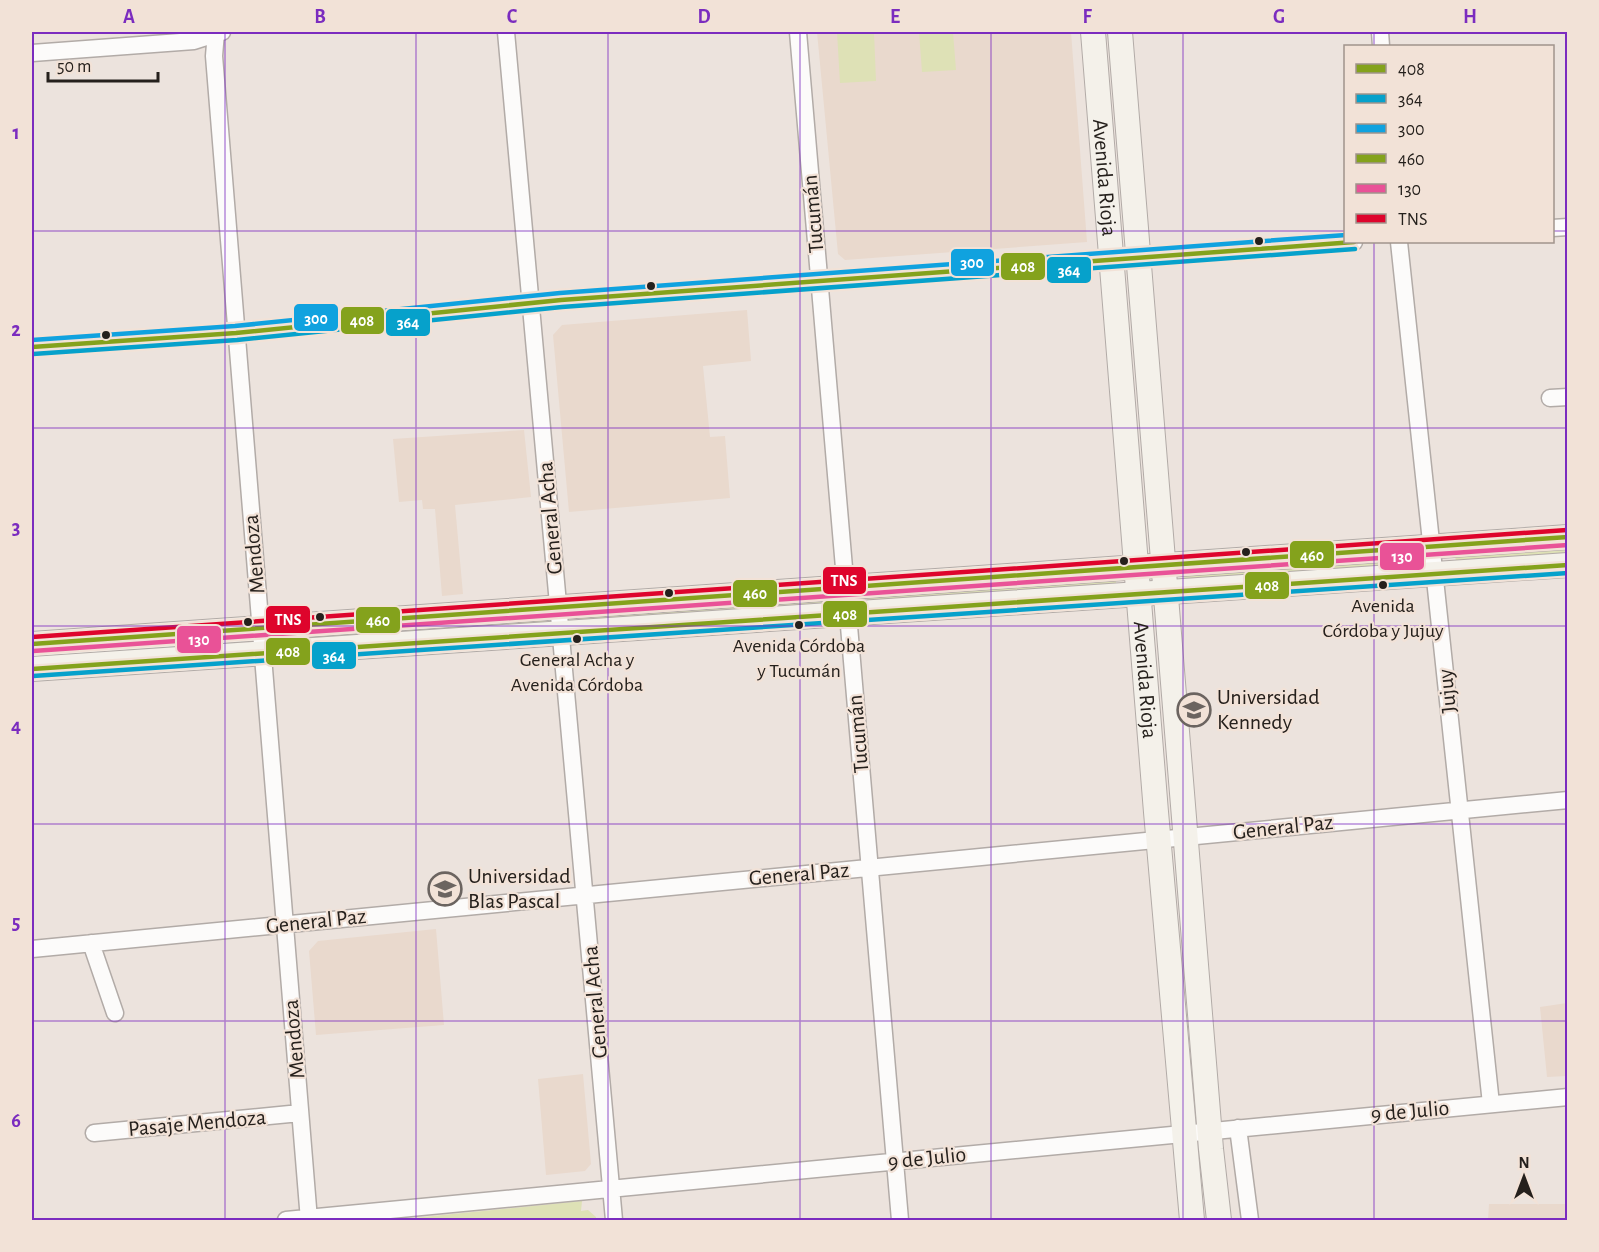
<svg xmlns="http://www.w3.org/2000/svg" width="1599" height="1252" font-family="'Alegreya Sans',sans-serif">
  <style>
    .built { fill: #e9d9cd }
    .green { fill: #dee1b6 }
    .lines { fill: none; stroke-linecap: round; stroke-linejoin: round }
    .minor-casing { stroke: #b2aba7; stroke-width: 19 }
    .secondary-casing { stroke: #b2aba7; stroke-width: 26 }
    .minor { stroke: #fcfbfa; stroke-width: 16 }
    .secondary { stroke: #f4f1ea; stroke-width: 24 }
    .bus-1-casing { stroke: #f2e2d7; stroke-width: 9 }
    .bus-2-casing { stroke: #f2e2d7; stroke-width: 9 }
    .bus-3-casing { stroke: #f2e2d7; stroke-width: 9 }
    .bus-4-casing { stroke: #f2e2d7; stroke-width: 9 }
    .bus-5-casing { stroke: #f2e2d7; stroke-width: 9 }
    .bus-6-casing { stroke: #f2e2d7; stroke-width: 9 }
    .bus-1 { stroke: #84a21c; stroke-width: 4.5 }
    .bus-2 { stroke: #06a1cb; stroke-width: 4.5 }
    .bus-3 { stroke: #10a2df; stroke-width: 4.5 }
    .bus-4 { stroke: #84a21c; stroke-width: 4.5 }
    .bus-5 { stroke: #e95297; stroke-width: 4.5 }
    .bus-6 { stroke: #de042c; stroke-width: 4.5 }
    .grid { fill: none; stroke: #7b2cbf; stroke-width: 1.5; stroke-opacity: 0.55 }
    .bus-dot { fill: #25201c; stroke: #f2e2d7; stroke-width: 2 }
    .labels { text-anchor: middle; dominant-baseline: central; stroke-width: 4.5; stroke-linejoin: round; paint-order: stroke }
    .bus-label { font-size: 20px; fill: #25201c; stroke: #f2e2d7 }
    .street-label { font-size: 22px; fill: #25201c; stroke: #f2e2d7 }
    .poi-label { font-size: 22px; fill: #25201c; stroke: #f2e2d7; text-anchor: start }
    .line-badge { stroke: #f2e2d7; stroke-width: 2 }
    .badge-label { font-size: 16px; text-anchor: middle; font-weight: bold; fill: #fff }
    .neatline { fill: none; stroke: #7b2cbf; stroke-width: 2 }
    .grid-label { font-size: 20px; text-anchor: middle; font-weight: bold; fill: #7b2cbf }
  </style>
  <rect width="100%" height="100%" fill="#ece3dd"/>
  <path class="built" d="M817,32H1071L1087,242L845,260L838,254Z
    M747,310L751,361L703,366L710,437L725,436L730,498L569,512L553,335L562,325Z
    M524,430L531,497L455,505L463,594L442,596L435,509H423L422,500L399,502L393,439Z
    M436,929L444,1025L316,1035L309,951L318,941Z
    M1567,1003V1076L1547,1077L1540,1007Z
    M583,1074L591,1164L585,1171L546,1175L538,1079Z
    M1489,1204H1567V1220H1488Z"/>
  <path class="green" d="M837,32H874L876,81L840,83Z
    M919,32H953L956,70L922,72Z
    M1567,545V557L1456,563L1455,554Z
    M1412,558L1414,565L1185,581L1183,576Z
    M1116,579V584L867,601V595Z
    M826,599V605L581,623L580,617Z
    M544,619L545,624L277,641V638Z
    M582,1201L581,1211L588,1210L596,1217V1220H393Z"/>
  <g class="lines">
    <defs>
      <path id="minor" d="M216,32L214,56L309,1220
        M506,32L614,1220
        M798,32L900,1220
        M1380,32L1381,46
        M32,53L194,41L222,32
        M1552,228L1568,227
        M1399,242L1491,1104
        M32,347L236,333L561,300L1354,242
        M1550,398L1568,397
        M91,943L115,1013
        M32,949L1568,800
        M1238,1128L1250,1220
        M94,1133L300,1113
        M286,1220L1568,1097"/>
      <g id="secondary">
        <path id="s1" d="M1093,32L1156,812L1192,1220"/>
        <path d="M1120,32L1211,1149L1219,1220"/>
        <path d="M32,644L1568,537"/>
        <path d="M32,669L1568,565"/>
      </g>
    </defs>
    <use href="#minor" class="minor-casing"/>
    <use href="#secondary" class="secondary-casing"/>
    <use href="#minor" class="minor"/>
    <use href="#secondary" class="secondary"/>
    <defs>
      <path id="bus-1" d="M32,347L236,333L561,300L1354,242
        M32,669L1568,565"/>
      <path id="bus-2" d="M33,354L237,340L562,307L1355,249
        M33,676L1568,573"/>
      <path id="bus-3" d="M32,340L235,326L560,293L1346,235"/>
      <path id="bus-4" d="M32,644L1568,537"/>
      <path id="bus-5" d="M33,651L1568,545"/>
      <path id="bus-6" d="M32,637L1567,530"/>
    </defs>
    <use href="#bus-1" class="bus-1-casing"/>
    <use href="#bus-2" class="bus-2-casing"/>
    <use href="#bus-3" class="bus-3-casing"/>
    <use href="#bus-4" class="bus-4-casing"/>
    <use href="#bus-5" class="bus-5-casing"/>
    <use href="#bus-6" class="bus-6-casing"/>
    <use href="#bus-1" class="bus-1"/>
    <use href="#bus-2" class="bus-2"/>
    <use href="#bus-3" class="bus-3"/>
    <use href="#bus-4" class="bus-4"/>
    <use href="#bus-5" class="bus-5"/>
    <use href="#bus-6" class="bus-6"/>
  </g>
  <path class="grid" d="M225,32V1220M416,32V1220M608,32V1220M800,32V1220M991,32V1220M1183,32V1220M1374,32V46M32,231H1346M1552,231H1568M1374,242V1220M32,428H1568M32,626H1568M32,824H1568M32,1021H1568"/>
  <defs>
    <symbol id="university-ring" viewBox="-11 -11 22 22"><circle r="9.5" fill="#f2e2d7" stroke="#6b6460" stroke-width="1.5"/><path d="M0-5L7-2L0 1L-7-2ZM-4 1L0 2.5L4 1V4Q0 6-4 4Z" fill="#6b6460"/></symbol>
  </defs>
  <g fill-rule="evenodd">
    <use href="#university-ring" x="1175" y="691" width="38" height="38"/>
    <use href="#university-ring" x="426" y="870" width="38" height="38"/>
  </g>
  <g class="bus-dot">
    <circle cx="1259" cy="241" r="5"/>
    <circle cx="651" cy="286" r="5"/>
    <circle cx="106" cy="335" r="5"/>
    <circle cx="1246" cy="552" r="5"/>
    <circle cx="1124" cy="561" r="5"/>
    <circle cx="1383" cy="585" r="5"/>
    <circle cx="669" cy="593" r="5"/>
    <circle cx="320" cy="617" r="5"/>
    <circle cx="248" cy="622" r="5"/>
    <circle cx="799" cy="625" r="5"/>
    <circle cx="577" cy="639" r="5"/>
  </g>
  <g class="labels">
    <g class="bus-label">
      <text x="1383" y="606">Avenida<tspan x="1383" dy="25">Córdoba y Jujuy</tspan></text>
      <text x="799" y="646">Avenida Córdoba<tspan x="799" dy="25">y Tucumán</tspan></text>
      <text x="577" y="660">General Acha y<tspan x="577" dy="25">Avenida Córdoba</tspan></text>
    </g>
    <g class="street-label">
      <text stroke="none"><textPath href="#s1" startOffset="146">Avenida Rioja</textPath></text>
      <text transform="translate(813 214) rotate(-95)">Tucumán</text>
      <text transform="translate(550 518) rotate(-95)">General Acha</text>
      <text transform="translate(254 554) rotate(-95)">Mendoza</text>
      <text stroke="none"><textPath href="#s1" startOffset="650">Avenida Rioja</textPath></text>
      <text transform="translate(1447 691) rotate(-96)">Jujuy</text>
      <text transform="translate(858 734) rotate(-95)">Tucumán</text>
      <text transform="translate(1283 827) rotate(-6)">General Paz</text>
      <text transform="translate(799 874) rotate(-5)">General Paz</text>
      <text transform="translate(316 921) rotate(-6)">General Paz</text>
      <text transform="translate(595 1002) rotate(-95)">General Acha</text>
      <text transform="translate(294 1039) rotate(-95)">Mendoza</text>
      <text transform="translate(1410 1111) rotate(-5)">9 de Julio</text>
      <text transform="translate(197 1123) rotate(-5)">Pasaje Mendoza</text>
      <text transform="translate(927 1158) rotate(-6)">9 de Julio</text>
    </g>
    <g class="poi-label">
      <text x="1217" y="697">Universidad<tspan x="1217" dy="25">Kennedy</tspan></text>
      <text x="468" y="876">Universidad<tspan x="468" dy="25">Blas Pascal</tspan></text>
    </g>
  </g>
  <g class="line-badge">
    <rect x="950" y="248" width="45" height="29" rx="6" fill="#10a2df"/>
    <rect x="1000" y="252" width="46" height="29" rx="6" fill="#84a21c"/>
    <rect x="1046" y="256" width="46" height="28" rx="6" fill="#06a1cb"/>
    <rect x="293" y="303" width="46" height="29" rx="6" fill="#10a2df"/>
    <rect x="340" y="306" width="45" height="29" rx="6" fill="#84a21c"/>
    <rect x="385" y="308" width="46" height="29" rx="6" fill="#06a1cb"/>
    <rect x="1289" y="540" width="46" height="29" rx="6" fill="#84a21c"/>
    <rect x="1379" y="542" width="46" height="29" rx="6" fill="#e95297"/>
    <rect x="822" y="566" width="45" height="29" rx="6" fill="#de042c"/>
    <rect x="1244" y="571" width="46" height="29" rx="6" fill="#84a21c"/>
    <rect x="732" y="579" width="46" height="29" rx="6" fill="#84a21c"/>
    <rect x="822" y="600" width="46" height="28" rx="6" fill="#84a21c"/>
    <rect x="265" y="605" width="46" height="29" rx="6" fill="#de042c"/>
    <rect x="355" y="606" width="46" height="28" rx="6" fill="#84a21c"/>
    <rect x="176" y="625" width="46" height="29" rx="6" fill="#e95297"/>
    <rect x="265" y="637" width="46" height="29" rx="6" fill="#84a21c"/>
    <rect x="311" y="641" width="46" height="29" rx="6" fill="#06a1cb"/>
  </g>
  <g class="badge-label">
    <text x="972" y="268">300</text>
    <text x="1023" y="272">408</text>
    <text x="1069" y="276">364</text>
    <text x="316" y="324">300</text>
    <text x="362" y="326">408</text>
    <text x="408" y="328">364</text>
    <text x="1312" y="561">460</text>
    <text x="1402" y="562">130</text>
    <text x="844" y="586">TNS</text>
    <text x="1267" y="591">408</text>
    <text x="755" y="599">460</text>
    <text x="845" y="620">408</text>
    <text x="288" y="625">TNS</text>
    <text x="378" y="626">460</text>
    <text x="199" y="645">130</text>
    <text x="288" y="657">408</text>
    <text x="334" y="662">364</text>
  </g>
  <rect width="1599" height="1252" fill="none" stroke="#f2e2d7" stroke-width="66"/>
  <rect x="1344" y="45" width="210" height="198" fill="#f2e2d7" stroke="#a0948c" stroke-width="1.5"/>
  <rect x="1356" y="64" width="30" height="9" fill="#84a21c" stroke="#a0948c" stroke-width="1.5"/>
  <text x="1398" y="75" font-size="18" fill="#25201c">408</text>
  <rect x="1356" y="94" width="30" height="9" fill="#06a1cb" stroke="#a0948c" stroke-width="1.5"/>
  <text x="1398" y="105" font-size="18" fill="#25201c">364</text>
  <rect x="1356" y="124" width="30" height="9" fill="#10a2df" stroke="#a0948c" stroke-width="1.5"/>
  <text x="1398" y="135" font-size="18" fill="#25201c">300</text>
  <rect x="1356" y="154" width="30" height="9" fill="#84a21c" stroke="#a0948c" stroke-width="1.5"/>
  <text x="1398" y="165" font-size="18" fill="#25201c">460</text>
  <rect x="1356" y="184" width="30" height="9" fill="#e95297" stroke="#a0948c" stroke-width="1.5"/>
  <text x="1398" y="195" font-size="18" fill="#25201c">130</text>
  <rect x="1356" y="214" width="30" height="9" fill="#de042c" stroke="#a0948c" stroke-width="1.5"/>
  <text x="1398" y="225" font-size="18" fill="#25201c">TNS</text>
  <g transform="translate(1524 1177)" stroke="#f2e2d7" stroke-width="4.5" paint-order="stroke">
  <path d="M0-4.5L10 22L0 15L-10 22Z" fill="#25201c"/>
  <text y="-9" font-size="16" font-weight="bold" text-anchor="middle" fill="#25201c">N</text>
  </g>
  <path d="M48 72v9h110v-9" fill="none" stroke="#25201c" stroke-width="3"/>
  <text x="57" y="72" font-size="18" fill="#25201c" stroke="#f2e2d7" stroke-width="4.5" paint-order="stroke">50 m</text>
  <rect x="33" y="33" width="1533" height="1186" class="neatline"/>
  <g class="grid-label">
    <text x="129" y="23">A</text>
    <text x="320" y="23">B</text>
    <text x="512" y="23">C</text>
    <text x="704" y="23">D</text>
    <text x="895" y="23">E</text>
    <text x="1087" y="23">F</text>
    <text x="1279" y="23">G</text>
    <text x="1470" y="23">H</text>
    <text x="16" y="139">1</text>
    <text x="16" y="336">2</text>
    <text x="16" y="534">3</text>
    <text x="16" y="732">4</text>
    <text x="16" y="929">5</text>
    <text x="16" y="1127">6</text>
  </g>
</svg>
